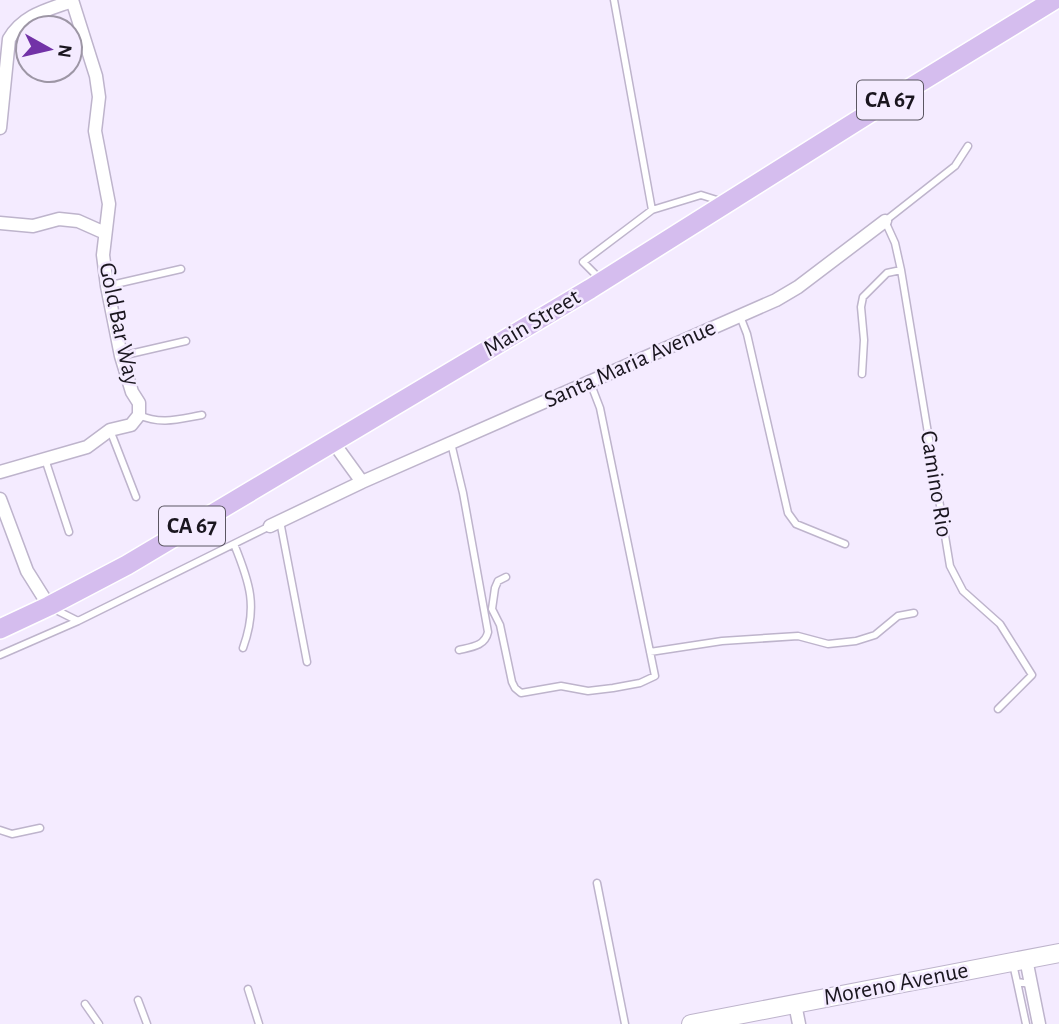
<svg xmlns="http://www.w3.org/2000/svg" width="1059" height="1024" font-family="'Alegreya Sans',sans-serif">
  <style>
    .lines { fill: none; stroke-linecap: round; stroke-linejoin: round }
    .lane-casing { stroke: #beb4cc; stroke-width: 9 }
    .street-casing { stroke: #beb4cc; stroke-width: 15 }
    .secondary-casing { stroke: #beb4cc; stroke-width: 20 }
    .primary-casing { stroke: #fff; stroke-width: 22 }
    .lane { stroke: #fff; stroke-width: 6 }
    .street { stroke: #fff; stroke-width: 12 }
    .secondary { stroke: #fff; stroke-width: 18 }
    .primary { stroke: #d5bdee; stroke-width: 19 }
    .labels { text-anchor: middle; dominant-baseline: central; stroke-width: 5; stroke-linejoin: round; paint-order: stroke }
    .shield { fill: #f4ebff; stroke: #5b5662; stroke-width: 2 }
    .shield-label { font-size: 23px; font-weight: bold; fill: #1a161f }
    .street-label { font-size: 24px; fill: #1a161f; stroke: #f4ebff }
  </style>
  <rect width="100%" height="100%" fill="#f4ebff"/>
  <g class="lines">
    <defs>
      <path id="lane" d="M614,0L652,210
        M968,146L955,166L885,221L895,243L901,270L950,566L963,591L1000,624L1032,675L998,709
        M600,279L583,262L652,210L701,195L720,201
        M107,286L181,269
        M740,316L747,334L788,513L796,524L845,544
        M121,356L186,341
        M862,374L864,340L861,307L863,297L887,273L901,270
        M139,415C161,425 179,419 202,415
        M110,430L136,497
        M451,443L463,493L488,632C485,646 472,647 459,650
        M45,459L69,532
        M280,521L307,662
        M234,544C250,583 258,607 243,648
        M506,577L498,581L495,588L492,609L500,625L512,682L515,688L521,693L561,686L588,691L613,688L640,683L655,676L600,408L590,382
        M52,608L78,621L270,526
        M650,652L722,641L798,636L828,644L856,641L875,635L898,616L914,613
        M0,655L78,621
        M0,830L12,834L40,828
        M597,883L625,1024
        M1013,964L1017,982L1031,984
        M1017,982L1026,1024
        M248,989L259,1024
        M138,1000L147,1024
        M85,1004L99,1024"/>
      <path id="street" d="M0,128L9,39C23,15 47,10 72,1
        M0,223L33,226L59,219L78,221L105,233
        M333,442L362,482
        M0,472L87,447L110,430L131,425L139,415V403L132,392L121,356L107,286L103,255L109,204L95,131L99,97L96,76L72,0
        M0,499L27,571L49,606
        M270,526L362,482L776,300L798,287L885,221
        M1026,959L1039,1024
        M795,1004L799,1024"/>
      <path id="secondary" d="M691,1024C814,1001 936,976 1059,953"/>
      <path id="primary" d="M0,629L49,606L127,565L590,289L868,114L1054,0"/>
    </defs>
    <use href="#lane" class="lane-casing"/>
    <use href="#street" class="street-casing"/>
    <use href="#secondary" class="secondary-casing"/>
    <use href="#primary" class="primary-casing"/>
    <use href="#lane" class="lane"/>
    <use href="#street" class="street"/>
    <use href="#secondary" class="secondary"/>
    <use href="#primary" class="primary"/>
  </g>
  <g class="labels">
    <g class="shield">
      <rect x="857" y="80.5" width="66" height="39" rx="5"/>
      <rect x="159" y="506.5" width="66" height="39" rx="5"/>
    </g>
    <g class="shield-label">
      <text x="890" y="100">CA 67</text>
      <text x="192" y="526">CA 67</text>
    </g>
    <g class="street-label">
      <text transform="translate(532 323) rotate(-31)">Main Street</text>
      <text transform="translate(119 324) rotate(78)">Gold Bar Way</text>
      <text transform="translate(630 364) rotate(-24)">Santa Maria Avenue</text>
      <text transform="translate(936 484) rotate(81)">Camino Rio</text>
      <text transform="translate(896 984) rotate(-11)">Moreno Avenue</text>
    </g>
  </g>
  <g transform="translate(49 49) rotate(98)"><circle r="33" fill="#f4ebff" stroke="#9d96a5" stroke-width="2"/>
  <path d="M0-5L12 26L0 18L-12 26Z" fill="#7232a7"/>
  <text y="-10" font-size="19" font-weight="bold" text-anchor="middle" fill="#1a161f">N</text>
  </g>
</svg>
